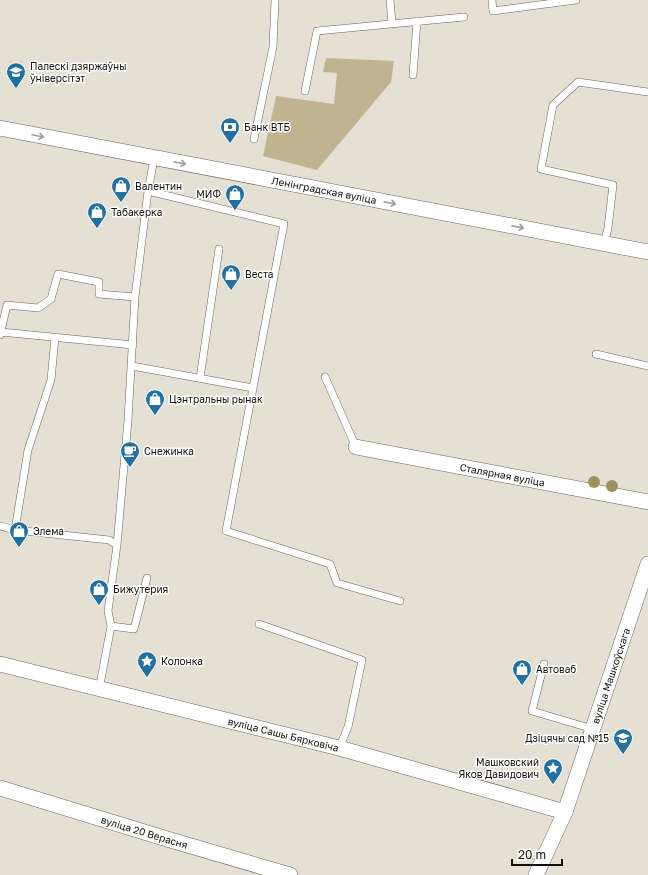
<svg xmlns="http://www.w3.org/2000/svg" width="648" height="875" font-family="'Golos Text',sans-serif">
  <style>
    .green { fill: #c0b490 }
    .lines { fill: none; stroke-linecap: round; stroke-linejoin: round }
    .service-casing { stroke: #68655a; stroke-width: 8 }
    .minor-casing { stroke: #68655a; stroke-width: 16 }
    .service { stroke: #fff; stroke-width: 7 }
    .minor { stroke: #fff; stroke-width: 15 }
    .tree { fill: #9e9161 }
    .oneway { stroke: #a09f9e }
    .labels { text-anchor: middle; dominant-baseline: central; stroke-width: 3; stroke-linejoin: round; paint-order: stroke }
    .poi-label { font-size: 10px; fill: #11100c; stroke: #fff; text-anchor: start }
    .street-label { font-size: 10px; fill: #11100c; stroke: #fff }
  </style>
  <rect width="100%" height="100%" fill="#e4e0d4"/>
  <path class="green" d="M326,58L394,61L391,82L317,170L263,156L276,96L334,104L337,73L323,72Z"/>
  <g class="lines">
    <defs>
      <path id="service" d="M390,0L392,23
        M492,0L493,11L576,0
        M413,75L417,21
        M305,91L317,31L464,17
        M254,139L273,47L275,0
        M154,159L148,191L284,224L226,531L330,564L337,583L400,601
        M604,244L608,228L613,185L541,169L553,105L578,82L648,92
        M1,332L133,345
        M0,335L7,305L38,308L51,299L58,274L99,282V294L135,297
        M596,354L648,366
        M132,366L253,388
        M325,377L356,447
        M200,378L219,249
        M0,526L15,530L109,540L117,545L108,611L111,626
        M15,530L28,450L51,380L55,337
        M117,545L128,420L135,297L148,191
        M259,624L362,660L348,727L339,748
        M544,664L532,711L593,729
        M99,690L111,626L134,629L147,578"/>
      <g id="minor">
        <path id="s1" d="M0,128L648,252"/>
        <path id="s2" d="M356,447L648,502"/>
        <path id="s3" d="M0,664L339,748L565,812"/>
        <path id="s4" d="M0,788L167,839L290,875"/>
        <path id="s5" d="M536,875L565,812L648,564"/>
      </g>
    </defs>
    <use href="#service" class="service-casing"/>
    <use href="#minor" class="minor-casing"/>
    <use href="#service" class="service"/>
    <use href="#minor" class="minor"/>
  </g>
  <g class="tree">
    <circle cx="594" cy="482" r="6"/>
    <circle cx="612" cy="486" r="6"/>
  </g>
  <defs><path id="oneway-shaft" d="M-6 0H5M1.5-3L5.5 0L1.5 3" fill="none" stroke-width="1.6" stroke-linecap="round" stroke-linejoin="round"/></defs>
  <g class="oneway">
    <use href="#oneway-shaft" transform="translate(38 136) rotate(12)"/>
    <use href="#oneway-shaft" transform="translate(180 163) rotate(11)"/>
    <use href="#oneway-shaft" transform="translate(390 203) rotate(11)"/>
    <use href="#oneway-shaft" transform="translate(518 227) rotate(11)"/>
  </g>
  <defs>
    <symbol id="university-pin" viewBox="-11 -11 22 30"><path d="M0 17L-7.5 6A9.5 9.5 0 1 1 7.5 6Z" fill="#2270a2" stroke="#fff"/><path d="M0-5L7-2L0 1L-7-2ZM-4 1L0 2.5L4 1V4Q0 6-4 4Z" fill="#fff"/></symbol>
    <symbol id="bank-pin" viewBox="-11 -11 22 30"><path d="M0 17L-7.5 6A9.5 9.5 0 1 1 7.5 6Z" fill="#2270a2" stroke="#fff"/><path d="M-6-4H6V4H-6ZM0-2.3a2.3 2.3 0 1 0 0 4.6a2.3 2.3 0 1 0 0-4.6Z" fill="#fff"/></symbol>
    <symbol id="shop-pin" viewBox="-11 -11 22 30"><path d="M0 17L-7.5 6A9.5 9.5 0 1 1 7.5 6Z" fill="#2270a2" stroke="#fff"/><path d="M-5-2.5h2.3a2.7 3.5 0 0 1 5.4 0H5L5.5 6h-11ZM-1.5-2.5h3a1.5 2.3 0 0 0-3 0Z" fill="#fff"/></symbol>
    <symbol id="cafe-pin" viewBox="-11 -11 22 30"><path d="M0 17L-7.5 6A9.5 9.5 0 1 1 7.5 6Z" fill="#2270a2" stroke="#fff"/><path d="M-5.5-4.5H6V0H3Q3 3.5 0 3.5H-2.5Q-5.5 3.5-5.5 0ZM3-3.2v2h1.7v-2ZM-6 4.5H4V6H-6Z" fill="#fff"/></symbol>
    <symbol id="sight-pin" viewBox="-11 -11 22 30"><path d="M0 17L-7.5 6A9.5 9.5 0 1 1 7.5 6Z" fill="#2270a2" stroke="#fff"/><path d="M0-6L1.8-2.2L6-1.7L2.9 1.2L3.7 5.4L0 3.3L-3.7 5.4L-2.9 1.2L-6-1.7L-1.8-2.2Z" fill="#fff"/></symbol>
    <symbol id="school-pin" viewBox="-11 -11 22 30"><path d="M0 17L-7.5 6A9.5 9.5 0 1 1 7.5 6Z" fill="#2270a2" stroke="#fff"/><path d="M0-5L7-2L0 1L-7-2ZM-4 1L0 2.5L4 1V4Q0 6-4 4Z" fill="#fff"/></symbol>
  </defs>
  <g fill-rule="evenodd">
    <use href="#university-pin" x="5" y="61" width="22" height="30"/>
    <use href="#bank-pin" x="219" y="116" width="22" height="30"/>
    <use href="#shop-pin" x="110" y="175" width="22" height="30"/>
    <use href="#shop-pin" x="224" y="183" width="22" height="30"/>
    <use href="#shop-pin" x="86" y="201" width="22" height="30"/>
    <use href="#shop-pin" x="220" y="263" width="22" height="30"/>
    <use href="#shop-pin" x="144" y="388" width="22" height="30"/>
    <use href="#cafe-pin" x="119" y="440" width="22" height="30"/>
    <use href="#shop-pin" x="8" y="520" width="22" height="30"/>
    <use href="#shop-pin" x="88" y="578" width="22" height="30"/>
    <use href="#sight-pin" x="136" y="650" width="22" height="30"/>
    <use href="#shop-pin" x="511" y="658" width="22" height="30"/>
    <use href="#school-pin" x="612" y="727" width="22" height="30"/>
    <use href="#sight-pin" x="542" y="757" width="22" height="30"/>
  </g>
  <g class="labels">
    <g class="poi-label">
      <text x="30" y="66">Палескі дзяржаўны<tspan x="30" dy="12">ўніверсітэт</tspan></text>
      <text x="244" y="127">Банк ВТБ</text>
      <text x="135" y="186">Валентин</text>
      <text x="221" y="194" text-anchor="end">МИФ</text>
      <text x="111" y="212">Табакерка</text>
      <text x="245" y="274">Веста</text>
      <text x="169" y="399">Цэнтральны рынак</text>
      <text x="144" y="451">Снежинка</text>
      <text x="33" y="531">Элема</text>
      <text x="113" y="589">Бижутерия</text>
      <text x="161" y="661">Колонка</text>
      <text x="536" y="669">Автоваб</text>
      <text x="609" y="738" text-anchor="end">Дзіцячы сад №15</text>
      <text x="539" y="762" text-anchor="end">Машковский<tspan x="539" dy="12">Яков Давидович</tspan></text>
    </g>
    <g class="street-label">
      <text stroke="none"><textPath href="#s1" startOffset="330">Ленінградская вуліца</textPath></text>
      <text stroke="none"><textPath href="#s2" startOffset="149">Сталярная вуліца</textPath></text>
      <text stroke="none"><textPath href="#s5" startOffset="213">вуліца Машкоўскага</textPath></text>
      <text stroke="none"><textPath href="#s3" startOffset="292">вуліца Сашы Бярковіча</textPath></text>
      <text stroke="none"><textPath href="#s4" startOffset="151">вуліца 20 Верасня</textPath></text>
    </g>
  </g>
  <path d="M512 859v6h50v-6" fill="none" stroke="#11100c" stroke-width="2"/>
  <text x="518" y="859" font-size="12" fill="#11100c" stroke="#ffffff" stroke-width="3" paint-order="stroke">20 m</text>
</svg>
